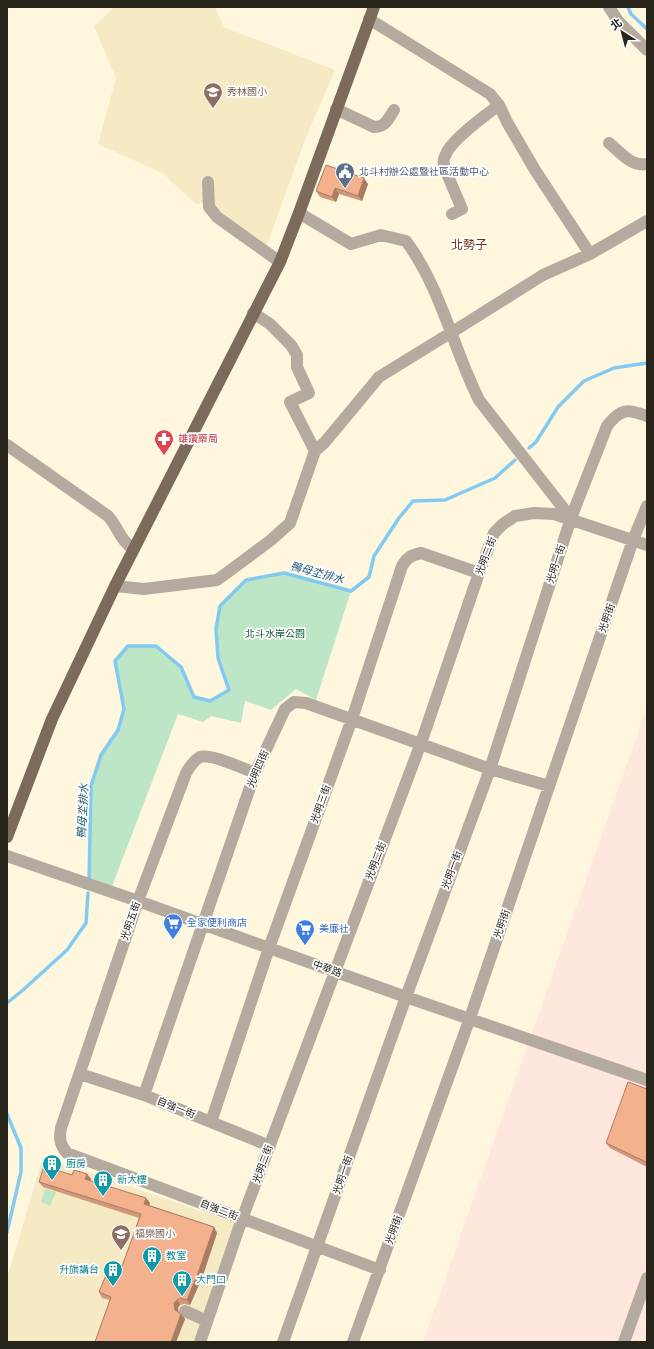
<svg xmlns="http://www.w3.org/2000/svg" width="654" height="1349" font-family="'Nunito Sans','Noto Sans TC',sans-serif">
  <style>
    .built { fill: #f6eac4 }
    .industrial { fill: #ffe7dd }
    .green { fill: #bde6c6 }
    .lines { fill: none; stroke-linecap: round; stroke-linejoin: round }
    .stream { stroke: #82caf2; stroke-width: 3.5 }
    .minor { stroke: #b4aa9f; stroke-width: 12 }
    .major { stroke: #7b6b58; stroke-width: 12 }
    .wall { fill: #d1987a }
    .shaded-wall { fill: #aa7c63 }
    .building { fill: #f3b18e; stroke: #aa7c63 }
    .labels { text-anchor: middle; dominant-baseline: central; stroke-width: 3.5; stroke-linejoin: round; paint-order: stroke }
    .education-label { font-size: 10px; fill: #785e54; stroke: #fff; text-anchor: start }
    .service-label { font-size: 10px; fill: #4e5e75; stroke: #fff; text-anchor: start }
    .health-label { font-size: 10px; fill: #be3a42; stroke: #fff; text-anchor: start }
    .street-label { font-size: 10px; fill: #272419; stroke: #fff }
    .park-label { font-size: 10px; fill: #185c31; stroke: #fff }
    .shop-label { font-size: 10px; fill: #366cbe; stroke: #fff; text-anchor: start }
    .culture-label { font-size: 10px; fill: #0d838f; stroke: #fff; text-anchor: start }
    .water-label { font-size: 11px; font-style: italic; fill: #235a76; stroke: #fff }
    .quarter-label { font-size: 12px; fill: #71330f; stroke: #fff }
  </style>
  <rect width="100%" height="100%" fill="#fef7de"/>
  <path class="built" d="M114,7H215L224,27L335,70L305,140L267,245L205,201L197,205L162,173L98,144L116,78L94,26Z
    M43,1157L237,1223L195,1342H9L7,1339V1278Z"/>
  <path class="industrial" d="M647,707V1342H423Z"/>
  <path class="green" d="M284,573L351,591L316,700L296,689L271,710L245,701L241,723L211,716L203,722L178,714L111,889L89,882L91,786L101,757L118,729L124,709L115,661L128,646L156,647L181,667L194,697L210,701L229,690L218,658L217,624L220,606L246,580Z
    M45,1189L56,1192L50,1206L41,1202Z"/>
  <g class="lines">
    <path class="stream" d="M628,7L631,14L647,29
      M529,448L536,442L558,407L584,381L614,368L647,363
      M89,882L91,786L101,755L118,730L124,709L115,661L128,646H156L181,667L194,697L210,701L229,690L218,658L216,629L220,606L246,580L284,573L351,591L369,577L374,556L399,518L413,501L445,500L495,478L515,460
      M7,1003L23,990L67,950L86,923L88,893
      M7,1114L21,1148V1172L7,1232"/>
    <path class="minor" d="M609,7L618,21L647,50
      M369,19L490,94L499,105L507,122L535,170L590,254
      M336,109L374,127C386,127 388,119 394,110
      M609,143C620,152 631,167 647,164
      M208,182L209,207L217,217L280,262
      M299,213L351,244L381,235L406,241C441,288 453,348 479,400L571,518
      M452,214L462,209L445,169C443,164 443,159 446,154C452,139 486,115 499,105
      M253,313L270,324L291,345L297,355V367L309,393L290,402L315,451
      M7,445L108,516C118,527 121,542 134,549
      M115,586L144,589L217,580L228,572L271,540L290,523L315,451L325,442L379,377L465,324L543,275L590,254L647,221
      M255,773C244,769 211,753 200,757C194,760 189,768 186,773L138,901L61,1128C59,1139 60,1145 67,1153L380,1270
      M7,856L138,901L406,997L647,1080
      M80,1074L144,1095L270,1146
      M144,1095L255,773L285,709L294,702L306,703L490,769L549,786
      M211,1122L269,948L352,719L402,566C407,558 411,555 421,553L479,573
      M185,1311L207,1321
      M200,1342L242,1219L421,743L479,573L494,533L503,524L515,516L534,513L554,514L647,545
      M283,1342L406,997L490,769L571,518L607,426C621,408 627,409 647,416
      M353,1342L470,1018L633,540L647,506
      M624,1342L647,1278"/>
    <path class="major" d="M7,837L52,719L115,586L280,262L299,213L374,7"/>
  </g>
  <path class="wall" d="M368,184L362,201L339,194L336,202L320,197L316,191Z
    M647,1089V1167L610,1148L606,1143Z
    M87,1174L91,1179V1181L146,1198L150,1203L149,1205L214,1227L217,1233L202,1278L190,1305L184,1304L180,1305L178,1308V1312L185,1319L176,1342H95L110,1300L102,1298L99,1292L120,1272L139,1218L43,1187L39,1182L72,1175Z"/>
  <path class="shaded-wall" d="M364,178L368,184L362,201L358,196Z
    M335,188L339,194L336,202L332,197Z
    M87,1174L91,1179L89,1184L85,1179Z
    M146,1198L150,1203L148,1209L144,1204Z
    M214,1227L217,1233L202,1278L190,1305L187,1300Z
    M177,1300L180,1305L178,1308L179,1315L175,1310L174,1303Z
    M181,1314L185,1319L176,1342H171Z"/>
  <path class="building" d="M326,165L364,178L358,196L335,188L332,197L316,191Z
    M628,1082L647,1089V1160L646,1162L606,1143Z
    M44,1166L72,1175L74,1170L87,1174L85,1179L146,1198L144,1204L214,1227L198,1273L187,1300L180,1298L177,1300L174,1303L175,1310L181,1314L171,1342H95L111,1297L99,1292L109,1268L120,1272L141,1214L39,1182Z"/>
  <defs>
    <symbol id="school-pin" viewBox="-11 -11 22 30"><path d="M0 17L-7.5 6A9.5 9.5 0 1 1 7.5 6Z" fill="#8d6e63" stroke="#fff"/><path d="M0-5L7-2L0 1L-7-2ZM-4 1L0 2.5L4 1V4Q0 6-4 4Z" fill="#fff"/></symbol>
    <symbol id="civic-pin" viewBox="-11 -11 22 30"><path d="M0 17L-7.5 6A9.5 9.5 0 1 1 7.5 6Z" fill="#5c6f8a" stroke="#fff"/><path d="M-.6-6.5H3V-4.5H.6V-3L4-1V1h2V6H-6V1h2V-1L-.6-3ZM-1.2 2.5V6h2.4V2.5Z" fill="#fff"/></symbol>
    <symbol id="pharmacy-pin" viewBox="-11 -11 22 30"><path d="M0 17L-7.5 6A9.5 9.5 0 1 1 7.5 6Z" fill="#e0444e" stroke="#fff"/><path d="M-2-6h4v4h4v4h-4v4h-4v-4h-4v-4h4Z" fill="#fff"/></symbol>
    <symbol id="supermarket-pin" viewBox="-11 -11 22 30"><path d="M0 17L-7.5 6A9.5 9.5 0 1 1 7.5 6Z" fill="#3f7fe0" stroke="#fff"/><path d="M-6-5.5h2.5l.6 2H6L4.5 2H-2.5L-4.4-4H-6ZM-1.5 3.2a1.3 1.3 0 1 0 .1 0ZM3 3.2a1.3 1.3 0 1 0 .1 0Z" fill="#fff"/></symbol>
    <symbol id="building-pin" viewBox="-11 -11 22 30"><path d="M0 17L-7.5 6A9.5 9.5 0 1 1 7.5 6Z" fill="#0f9aa8" stroke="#fff"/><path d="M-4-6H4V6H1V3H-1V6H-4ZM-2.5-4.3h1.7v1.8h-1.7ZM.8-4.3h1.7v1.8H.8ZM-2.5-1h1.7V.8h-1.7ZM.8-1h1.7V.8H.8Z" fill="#fff"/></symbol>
  </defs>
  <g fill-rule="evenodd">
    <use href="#school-pin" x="202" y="81" width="22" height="30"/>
    <use href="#civic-pin" x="334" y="161" width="22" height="30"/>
    <use href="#pharmacy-pin" x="153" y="428" width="22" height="30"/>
    <use href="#supermarket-pin" x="162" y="912" width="22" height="30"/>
    <use href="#supermarket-pin" x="294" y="918" width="22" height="30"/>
    <use href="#building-pin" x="41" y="1153" width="22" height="30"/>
    <use href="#building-pin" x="92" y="1169" width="22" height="30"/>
    <use href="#school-pin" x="110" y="1223" width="22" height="30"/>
    <use href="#building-pin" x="141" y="1245" width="22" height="30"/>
    <use href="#building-pin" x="102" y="1259" width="22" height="30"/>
    <use href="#building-pin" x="171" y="1269" width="22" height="30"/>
  </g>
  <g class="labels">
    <g class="education-label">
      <text x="227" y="92">秀林國小</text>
      <text x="135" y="1234">福樂國小</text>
    </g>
    <g class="service-label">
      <text x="359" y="172">北斗村辦公處暨社區活動中心</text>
    </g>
    <g class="health-label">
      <text x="178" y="439">雄讚藥局</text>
    </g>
    <g class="street-label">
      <text transform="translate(486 556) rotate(-69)">光明二街</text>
      <text transform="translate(556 564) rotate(-72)">光明一街</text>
      <text transform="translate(607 618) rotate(-71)">光明街</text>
      <text transform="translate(258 769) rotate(-67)">光明四街</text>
      <text transform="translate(321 804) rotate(-70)">光明三街</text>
      <text transform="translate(376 861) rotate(-69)">光明二街</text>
      <text transform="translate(452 870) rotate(-70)">光明一街</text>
      <text transform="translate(131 921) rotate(-71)">光明五街</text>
      <text transform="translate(502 924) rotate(-71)">光明街</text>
      <text transform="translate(327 969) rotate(20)">中華路</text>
      <text transform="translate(176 1108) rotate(22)">自強一街</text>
      <text transform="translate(263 1164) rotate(-70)">光明二街</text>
      <text transform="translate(343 1175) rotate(-71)">光明一街</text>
      <text transform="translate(219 1210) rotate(21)">自強二街</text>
      <text transform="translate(394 1230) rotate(-70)">光明街</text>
    </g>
    <g class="park-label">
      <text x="275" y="634">北斗水岸公園</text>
    </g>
    <g class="shop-label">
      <text x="187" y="923">全家便利商店</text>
      <text x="319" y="929">美廉社</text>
    </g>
    <g class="culture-label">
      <text x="66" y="1164">廚房</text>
      <text x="117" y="1180">新大樓</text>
      <text x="166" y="1256">教室</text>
      <text x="99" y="1270" text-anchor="end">升旗講台</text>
      <text x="196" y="1280">大門口</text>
    </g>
    <g class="water-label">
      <text transform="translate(317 573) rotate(15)">鴨母坔排水</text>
      <text transform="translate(83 811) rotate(-87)">鴨母坔排水</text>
    </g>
    <g class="quarter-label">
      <text x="469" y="245">北勢子</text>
    </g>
  </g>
  <rect width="654" height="1349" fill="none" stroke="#272419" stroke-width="16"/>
  <g transform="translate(622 32) rotate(324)" stroke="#ffffff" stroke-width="3" paint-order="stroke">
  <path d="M0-3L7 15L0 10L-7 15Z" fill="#272419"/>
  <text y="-6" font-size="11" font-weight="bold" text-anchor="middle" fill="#272419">北</text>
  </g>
</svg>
